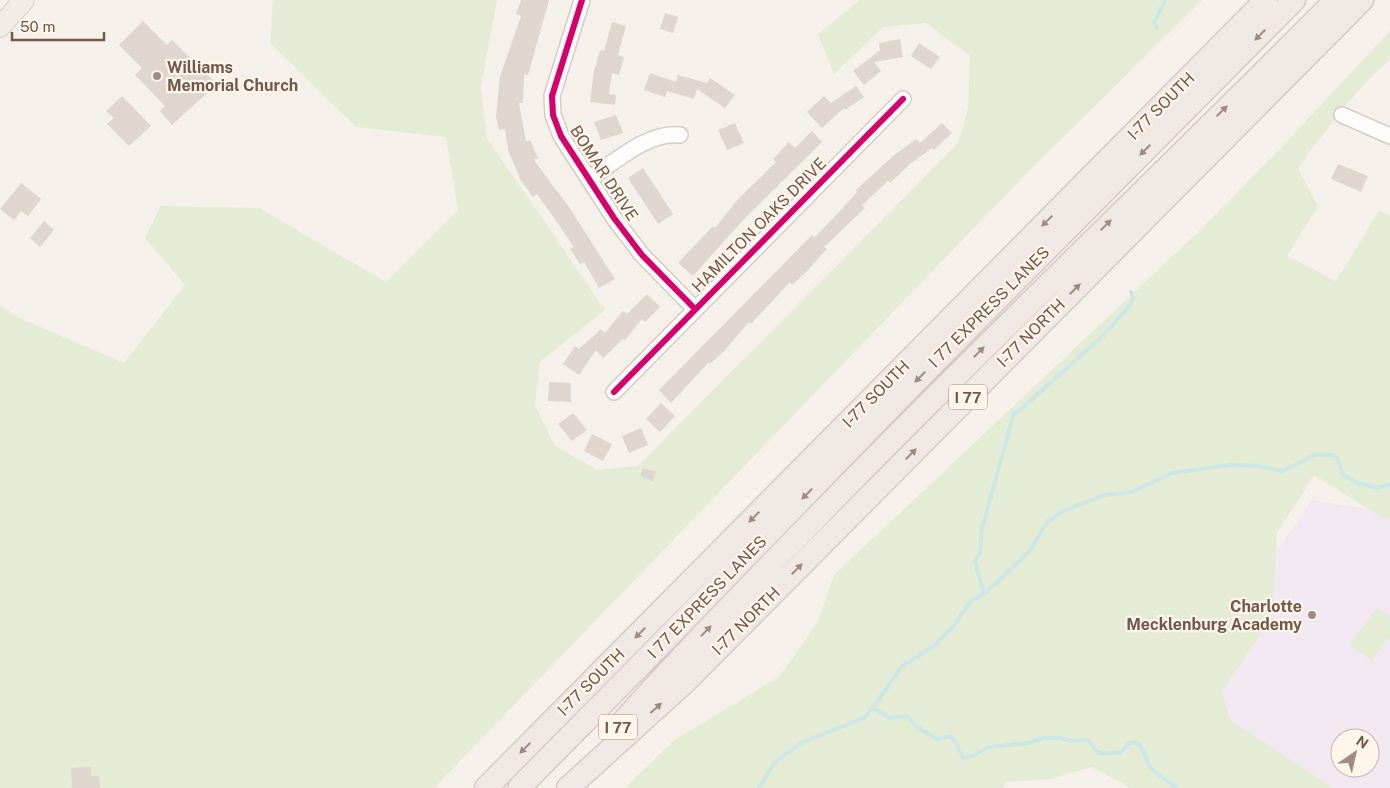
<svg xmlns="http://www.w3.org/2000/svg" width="1390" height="788" font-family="'Public Sans',sans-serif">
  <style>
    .education { fill: #f2e8f1; fill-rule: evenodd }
    .green { fill: #e4ecd5 }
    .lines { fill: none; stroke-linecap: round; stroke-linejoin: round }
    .stream { stroke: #cde6e6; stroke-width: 4 }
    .building { fill: #e0d6d0 }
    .minor-casing { stroke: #d4ccc7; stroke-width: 18 }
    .major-casing { stroke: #d5cbc6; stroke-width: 22 }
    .highway-casing { stroke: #d5cbc6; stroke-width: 25 }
    .minor { stroke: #fefdfc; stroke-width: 15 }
    .major { stroke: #f1ece5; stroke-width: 20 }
    .highway { stroke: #f0e8e5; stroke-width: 22 }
    .cycleway-casing { stroke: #fef5eb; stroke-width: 9 }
    .cycleway { stroke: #d6006c; stroke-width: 6 }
    .oneway { fill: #9f8982 }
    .poi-dot { fill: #a18c83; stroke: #fef5eb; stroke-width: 2 }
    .labels { text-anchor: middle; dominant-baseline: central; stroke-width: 4.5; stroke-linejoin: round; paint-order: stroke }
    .shield { fill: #fef5eb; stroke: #9d867c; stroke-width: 1 }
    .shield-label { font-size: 15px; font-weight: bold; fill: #73564c }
    .poi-label { font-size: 16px; font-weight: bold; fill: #73564c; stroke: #fef5eb; text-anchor: start }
    .street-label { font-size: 16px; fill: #73564c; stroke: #fef5eb }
  </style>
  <rect width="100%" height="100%" fill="#f6f0ea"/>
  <path class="education" d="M1312,500L1390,513V788H1274L1164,716ZM1340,738H1370V768H1340Z"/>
  <path class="green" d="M273,0H497L481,87L487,138L605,310L540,362L535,405L554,445L597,470L638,466L958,143L968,108L970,56L926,23L883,27L834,74L818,34L860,0H1202L1028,172L434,788H0V305L19,318L124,363L185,285L145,238L161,206L259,208L386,282L458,210L446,137L356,127L270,43Z
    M1390,31V59C1355,90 1326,130 1298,168L1318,206L1287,256L1336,281L1379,211L1390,216V517L1384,519L1314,475L1277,533L1272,617L1222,692L1230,720L1333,788H1131L1092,767L1050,779L1006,782L1002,788H625L673,741L779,677L818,622L834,575L1197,233L1277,152Z
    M1377,607L1390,616V636L1372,661L1349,645Z"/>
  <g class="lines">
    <path class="stream" d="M1157,28L1154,23L1165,0
      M984,594L975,561L980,553L982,529L1013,416L1104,335L1130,305L1133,299L1131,292
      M873,708L889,718L907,716L917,727L937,739L950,736C958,741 957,751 964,758L970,757L989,747L1029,743L1043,738H1060L1073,741L1087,740C1092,743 1094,750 1099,753C1106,755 1114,751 1121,753L1129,743L1136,742L1141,747L1150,768L1177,788
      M759,788L775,762L801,743L864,718L873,708L901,667L934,646L954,625L972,600L984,594L1029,552L1047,522L1063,511L1104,495L1132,492L1172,473L1231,465L1259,466L1283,471L1314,455H1333L1337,458L1343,474L1357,483L1378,488L1390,484"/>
  </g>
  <path class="building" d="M521,0H549L528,75L524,74L523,103H519L526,142L530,140L538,158L534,160L569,207L615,279L599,288L584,262L580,264L570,249L574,247L554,218L537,194L533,197L520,179L508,150L505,129L499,130L496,116L500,76L521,16L516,14Z
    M665,13L678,17L673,33L660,29Z
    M143,21L167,45L172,40L217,84L172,125L160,111L165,106L135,75L142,68L119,45Z
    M612,22L626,26L618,55L624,57L619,75L612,73L609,94L616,95L615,105L590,102L594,71L600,50L604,51Z
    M900,39L903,57L874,62L881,71L864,85L853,71L880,50L879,43Z
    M919,43L940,57L931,69L911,56Z
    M650,73L676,82L678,75L707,83L710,78L735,95L725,108L697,89L694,99L667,91L665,97L644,90Z
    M856,86L864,97L845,110L844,108L822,128L807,112L824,96L831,103Z
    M122,96L151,126L129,146L107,124L114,118L106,111Z
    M616,115L623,133L601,140L594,122Z
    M735,123L744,143L727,150L718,130Z
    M942,123L952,133L934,150L932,148L910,164L890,183L888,181L862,205L865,208L824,247L827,249L807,271L792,285L790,282L751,324L749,322L724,351L710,364L709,362L671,403L659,390L812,235L815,237L839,212L857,192L856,190L893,156L916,139L920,143Z
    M812,131L822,142L745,218L693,276L678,263L713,226L715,228L738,199L776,162L773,159L789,142L795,148Z
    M1338,164L1368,176L1361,192L1331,179Z
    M643,168L673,214L658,224L628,178Z
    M21,183L41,199L28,216L21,211L14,220L0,209Z
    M44,221L54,230L40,247L30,238Z
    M647,294L660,307L645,322L642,319L625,340L623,339L603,358L596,350L579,375L563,364L575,346L579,349L601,329L605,333L623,311L627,314Z
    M549,382L571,383V402L548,401Z
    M661,403L675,416L660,432L646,419Z
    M573,413L587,430L572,441L558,424Z
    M641,428L648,445L629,453L622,436Z
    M592,434L612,444L603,461L584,451Z
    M643,468L656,472L653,481L640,476Z
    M91,767V776H99L100,788H72L71,768Z"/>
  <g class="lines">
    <defs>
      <path id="minor" d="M582,0L552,96L553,115L561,136L614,218L642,255L695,309
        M1342,115L1390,136
        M589,179C614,163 648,131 680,135
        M614,392L903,99"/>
      <path id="major" d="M0,27L24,0"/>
      <path id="highway" d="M620,725C679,658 741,595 803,531C977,351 1159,178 1336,0
        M486,788L1266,0
        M519,788L663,642L914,383L1294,0
        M568,788L686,681L1362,0"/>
    </defs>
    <use href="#minor" class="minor-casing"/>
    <use href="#major" class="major-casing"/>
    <use href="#highway" class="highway-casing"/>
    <use href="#minor" class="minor"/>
    <use href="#major" class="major"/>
    <use href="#highway" class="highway"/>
    <defs>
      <path id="cycleway" d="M582,0L552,96L553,115L561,136L614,218L642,255L695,309
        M614,392L903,99"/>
    </defs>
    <use href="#cycleway" class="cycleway-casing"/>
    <use href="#cycleway" class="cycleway"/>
  </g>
  <defs><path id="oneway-solid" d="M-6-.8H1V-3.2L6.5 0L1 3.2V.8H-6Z" transform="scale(1.25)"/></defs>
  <g class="oneway">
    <use href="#oneway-solid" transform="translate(1260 35) rotate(135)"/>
    <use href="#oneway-solid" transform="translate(1222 111) rotate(-44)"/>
    <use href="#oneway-solid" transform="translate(1145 150) rotate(135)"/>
    <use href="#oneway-solid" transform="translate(1047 221) rotate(135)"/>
    <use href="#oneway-solid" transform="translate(1106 225) rotate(-45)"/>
    <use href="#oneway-solid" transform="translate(1075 289) rotate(-45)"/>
    <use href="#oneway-solid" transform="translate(979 352) rotate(-45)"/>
    <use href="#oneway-solid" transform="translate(920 377) rotate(135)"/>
    <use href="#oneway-solid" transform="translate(911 454) rotate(-45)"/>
    <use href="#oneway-solid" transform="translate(807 494) rotate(134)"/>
    <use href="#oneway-solid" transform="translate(754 517) rotate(135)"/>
    <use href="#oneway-solid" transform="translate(797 569) rotate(-45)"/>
    <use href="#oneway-solid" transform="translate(706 631) rotate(-46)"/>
    <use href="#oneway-solid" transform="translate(640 633) rotate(135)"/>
    <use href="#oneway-solid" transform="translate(656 708) rotate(-42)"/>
    <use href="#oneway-solid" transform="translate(525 748) rotate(135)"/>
  </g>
  <g class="poi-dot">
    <circle cx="157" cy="76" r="5"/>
    <circle cx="1312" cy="615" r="5"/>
  </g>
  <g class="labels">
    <g class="shield">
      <rect x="949" y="384.5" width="38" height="25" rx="4"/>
      <rect x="599" y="714.5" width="38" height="25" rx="4"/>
    </g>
    <g class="shield-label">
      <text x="968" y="397">I 77</text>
      <text x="618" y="727">I 77</text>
    </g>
    <g class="poi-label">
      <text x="167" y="67">Williams<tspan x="167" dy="18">Memorial Church</tspan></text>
      <text x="1302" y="606" text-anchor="end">Charlotte<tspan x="1302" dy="18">Mecklenburg Academy</tspan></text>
    </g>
    <g class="street-label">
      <text transform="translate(1161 106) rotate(-45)">I-77 SOUTH</text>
      <text transform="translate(604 173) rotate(57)">BOMAR DRIVE</text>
      <text transform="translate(759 225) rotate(-45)">HAMILTON OAKS DRIVE</text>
      <text transform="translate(989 307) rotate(-45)">I 77 EXPRESS LANES</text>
      <text transform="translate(1031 333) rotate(-45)">I-77 NORTH</text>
      <text transform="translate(876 394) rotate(-45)">I-77 SOUTH</text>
      <text transform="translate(707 597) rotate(-46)">I 77 EXPRESS LANES</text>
      <text transform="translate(746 621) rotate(-45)">I-77 NORTH</text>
      <text transform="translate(591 682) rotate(-45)">I-77 SOUTH</text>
    </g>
  </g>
  <g transform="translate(1355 753) rotate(34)"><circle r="24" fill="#fef5eb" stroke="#c6b5ab"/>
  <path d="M0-4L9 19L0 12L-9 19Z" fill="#a18c83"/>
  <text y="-8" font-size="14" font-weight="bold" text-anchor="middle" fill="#73564c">N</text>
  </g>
  <path d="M12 32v8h92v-8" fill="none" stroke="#73564c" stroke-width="2.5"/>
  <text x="20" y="32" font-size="15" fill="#73564c" stroke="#fef5eb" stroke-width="4" paint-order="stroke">50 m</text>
</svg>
